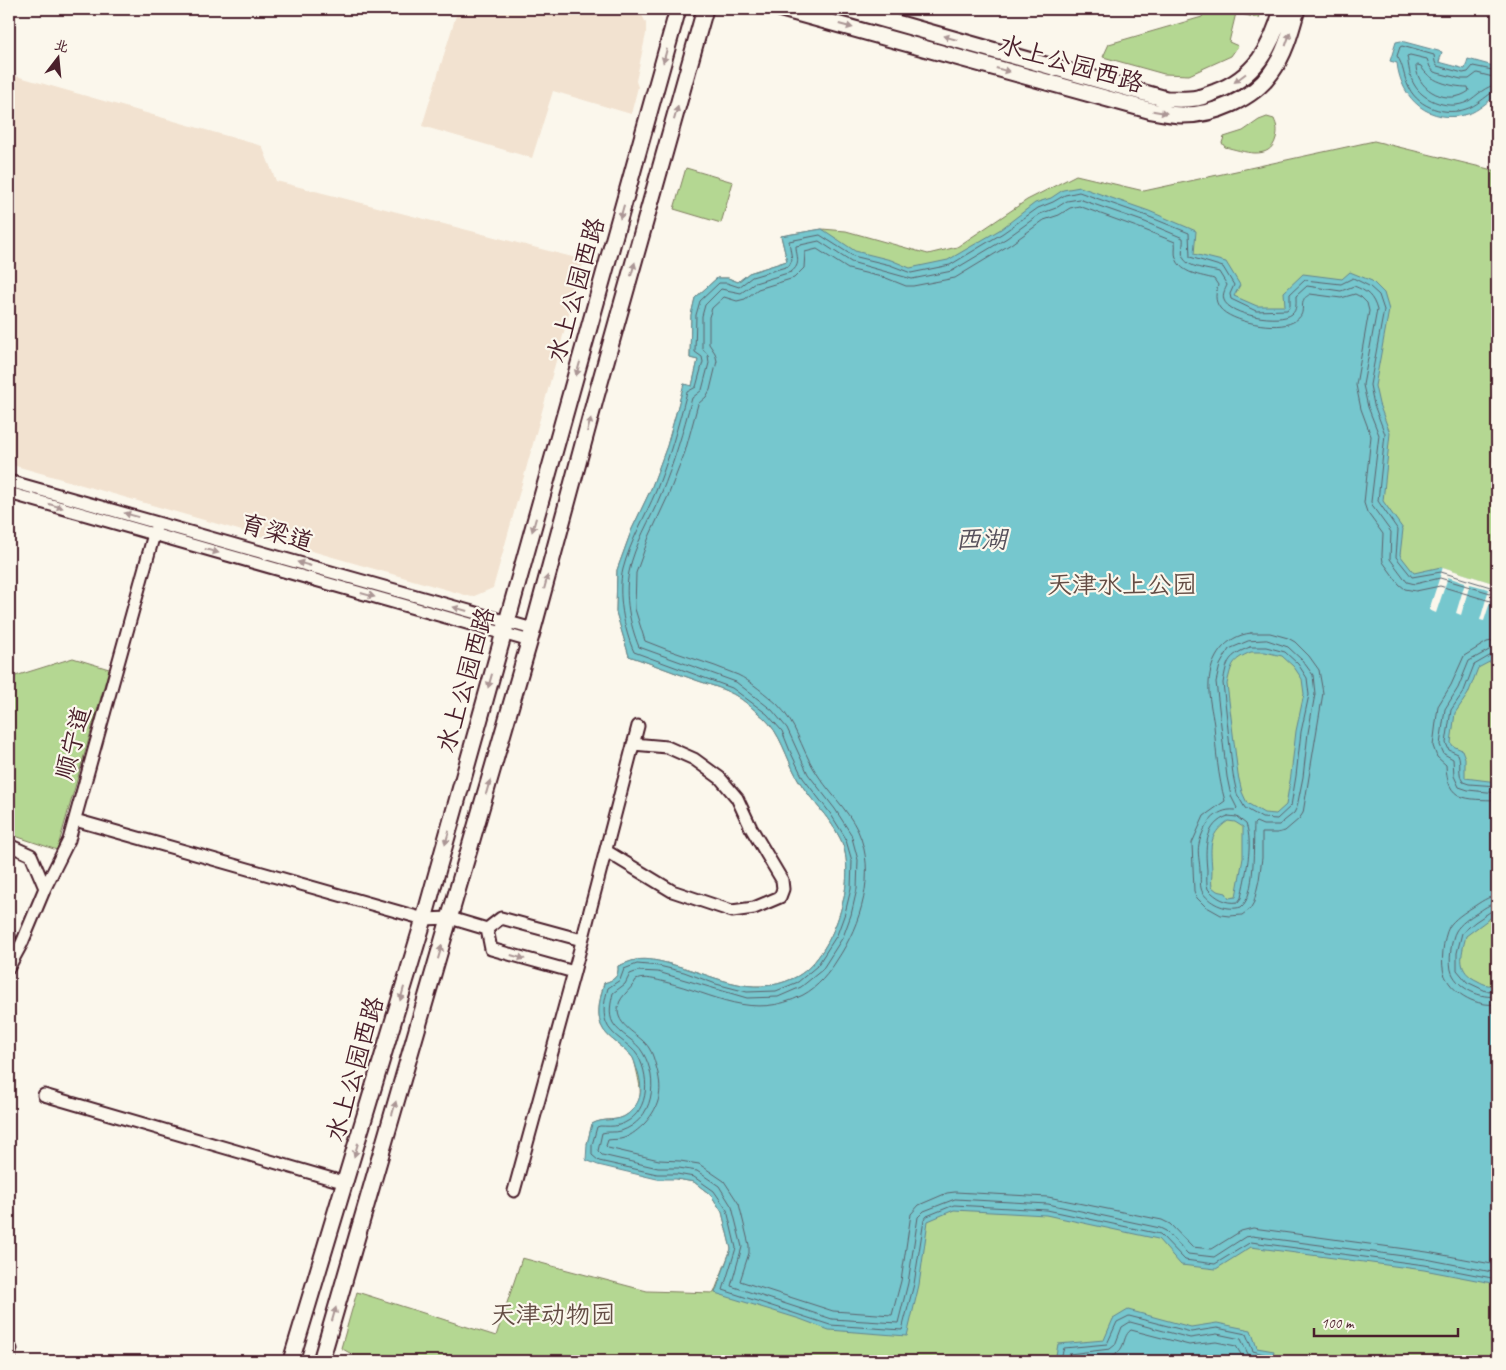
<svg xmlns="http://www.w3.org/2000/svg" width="1506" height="1370" font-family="Caveat,'LXGW WenKai TC',sans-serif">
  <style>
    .built { fill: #f2e2d0 }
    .green { fill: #b4d792; stroke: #7f7b5e }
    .water { fill: #76c7ce; stroke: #64848d; fill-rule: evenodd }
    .pier { fill: #fbf7ec }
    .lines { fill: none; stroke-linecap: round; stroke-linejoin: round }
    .shore { stroke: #5c626c; stroke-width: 1 }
    .minor-casing { stroke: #4a1f2b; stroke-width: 15 }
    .major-casing { stroke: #4a1f2b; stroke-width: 19 }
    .minor { stroke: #fbf7ec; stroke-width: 11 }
    .major { stroke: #fbf7ec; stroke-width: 15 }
    .oneway { fill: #ab9695 }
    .labels { text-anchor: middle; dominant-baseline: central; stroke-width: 4.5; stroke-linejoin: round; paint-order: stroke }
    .street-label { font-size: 25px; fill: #4a1f2b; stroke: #fbf7ec }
    .park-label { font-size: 25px; fill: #644d45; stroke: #fbf7ec }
    .water-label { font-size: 26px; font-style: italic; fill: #57515c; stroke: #fbf7ec }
  </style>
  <rect width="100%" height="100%" fill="#fbf7ec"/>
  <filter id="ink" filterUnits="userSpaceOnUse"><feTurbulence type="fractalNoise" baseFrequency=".02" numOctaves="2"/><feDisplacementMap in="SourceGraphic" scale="10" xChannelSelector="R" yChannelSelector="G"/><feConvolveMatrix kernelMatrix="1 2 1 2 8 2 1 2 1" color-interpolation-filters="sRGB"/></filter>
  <g filter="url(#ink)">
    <path class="built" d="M458,9H639L646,23V34L636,81L638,87L631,114L553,91L532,158L422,126Z
      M9,74L262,146L276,181L584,260L493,588L472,597L9,464Z"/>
    <path class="green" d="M1205,9H1262L1259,18L1236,13L1229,42L1238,46L1231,56L1189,75L1164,74L1103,57L1109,44L1202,17Z
      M1267,117L1274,119C1277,126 1278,130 1276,138C1270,162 1243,151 1225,147L1222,143L1224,137L1243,131L1259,120Z
      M1374,141L1497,171V1361H354L355,1356L341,1348L357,1292L496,1336L522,1258L647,1291L714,1293L731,1249L722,1212L711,1195L694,1182L677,1179L587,1144L592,1124C604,1117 617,1123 628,1114C644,1100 641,1091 637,1072C636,1068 635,1062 633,1058C624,1045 607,1040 601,1025C596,1010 601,997 604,983C614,980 619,977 618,966C624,964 630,961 636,960C646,958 660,961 670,964C712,974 750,999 794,978C833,960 860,876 840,838C829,816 810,800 798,779C786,758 781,733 763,717C753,709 741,697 729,692C717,686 703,683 690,678C670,671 650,663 629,656L616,612L617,570L632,529L651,489L667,446L684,384L692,386L698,360L690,358L691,315L695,298L717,278H728L738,282L749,273L787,261L781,236L822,229L846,231L928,254L957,247L1027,200L1076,175L1144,191Z
      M686,168L733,182L721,223L674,209Z
      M73,658L109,669L57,850L9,834V678Z"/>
    <path class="water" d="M1401,41L1442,52L1439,62L1465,69L1468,59L1497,67V95C1488,101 1478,111 1468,114C1430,125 1401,100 1397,63L1390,61L1396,42Z
      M1080,187L1149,211L1196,231L1194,254L1226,262L1240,285L1234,296L1257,306H1285L1284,292L1303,274L1342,279L1350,272L1372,281L1384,293L1389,310L1375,386L1379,404L1390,433L1383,501L1403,529L1400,555L1414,573L1441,567L1497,585V658L1478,668L1468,694L1455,713L1451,743L1453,746L1462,750L1465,758V778L1497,782V913L1466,936C1461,956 1456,971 1478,981C1485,985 1489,986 1497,985V1284L1424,1270L1251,1247L1216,1269L1181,1265L1158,1239L1046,1215L954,1210L928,1221L919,1285L907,1336L829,1330L800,1319L715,1293L731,1249L722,1212L711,1195L694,1182L677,1179H657L598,1165L586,1160L587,1144L592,1124C604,1117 617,1123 628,1114C642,1102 643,1089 638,1072C636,1068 635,1062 633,1058C624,1045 607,1040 601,1025C596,1010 601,997 604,983C614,980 619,977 618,966C624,964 630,961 636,960C646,958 660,961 670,964C712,974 750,999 794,978C833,960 860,876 840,838C829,816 810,800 798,779C786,758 781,733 763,717C753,709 741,697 729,692C717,686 703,683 690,678C670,671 650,663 629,656L616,612L617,570L632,529L651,489L667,446L684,384L692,386L698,360L690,358L691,315L695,298L717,278H728L738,282L749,273L787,261L781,236L822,229L855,251L891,260L910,268L948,260L1001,229L1035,203L1051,198L1063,190ZM1251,652H1265L1282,656L1294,667L1302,679L1304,694L1296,731L1291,775L1286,805L1276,814L1264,813L1247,803L1242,792L1238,775L1227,684C1232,663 1232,660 1251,652ZM1228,821L1235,822L1243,827V858L1236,897L1229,898L1226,893L1217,891L1212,887C1211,881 1212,877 1212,871C1211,849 1207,835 1228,821Z
      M1128,1310L1191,1327L1217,1323L1251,1330L1257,1348L1274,1351L1272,1361H1055L1058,1344L1104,1340L1113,1319Z"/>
    <path class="pier" d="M1443,567L1496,584L1484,621L1480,620L1489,589L1470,584L1461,615L1456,613L1465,583L1448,577L1436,613L1429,610Z"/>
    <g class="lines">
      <path class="shore" d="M1418,65L1421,66C1428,81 1451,87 1468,87L1469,91C1449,106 1418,92 1416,67Z
        M1497,71L1473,66L1468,72L1463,73L1437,66L1435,62L1434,55L1402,46L1400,47L1397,56C1404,66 1403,76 1409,88C1419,108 1446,116 1466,109C1476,106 1485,97 1493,92L1497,91
        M1497,78L1477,73L1469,79H1461L1434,72L1430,67L1427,59L1410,55L1407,56C1409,66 1409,77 1415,86C1425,102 1450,110 1467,102C1477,96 1486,85 1497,85
        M1497,589L1441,572L1412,577L1396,557L1398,530L1378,501L1385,434L1374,405L1370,385L1384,310L1379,295L1369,286L1353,278L1341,284L1305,280L1290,294V306L1287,310L1256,311L1231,299L1230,294L1234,285L1223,267L1190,257L1189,233L1147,216L1079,192L1065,195L1053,202L1038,208L1003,233L950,265L911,273L890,265L853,256L820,235L789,241L792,260L789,266L752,277L739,287L727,283H719L700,301L696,315L695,352L702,357L703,362L696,387L687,392C678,426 669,459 656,491C645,517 630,542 623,569C617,593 624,630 634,652L732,688L767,714L782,731L790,751L803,778L830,813L845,837L852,861L851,889L845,913L837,935L817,966L798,982L776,991L747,992L716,984L684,972L659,966L637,964L624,969L620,980L608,988C605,999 602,1011 606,1022C611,1037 630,1043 638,1056C651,1079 649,1116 619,1125C613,1127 606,1126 600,1126L597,1127L592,1145V1155L599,1161L657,1174H677L694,1177L714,1191L727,1210L736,1248L723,1290L830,1325L902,1330L914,1284L924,1220L927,1216L954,1205L1047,1210L1160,1234L1185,1260L1215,1264L1251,1242L1425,1265L1497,1279
        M1497,595L1440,578L1415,584L1407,582L1390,559L1391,532L1373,507L1371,502L1379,435L1368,407L1363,385L1377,310C1373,296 1367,291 1354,286L1341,291L1307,286L1296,296C1296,303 1297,310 1292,314C1280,324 1229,315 1224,300C1222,294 1225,290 1227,285L1219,272C1209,269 1187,268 1183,257C1181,251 1184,244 1183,238L1145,222L1079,199L1067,201L1056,208L1040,214L1007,238L952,271L912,279L851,262L819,241L796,246C796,256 802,264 791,272L755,283L741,293L721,289L705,305L702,316V348L708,355L709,363L702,390L692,398C683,431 674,463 661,494C651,519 634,545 629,572C624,596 630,625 639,647L736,682L772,710L787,728L808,774L835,809L851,834L858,860L857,889L851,915L843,937L822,970L801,987L778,997L747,998L658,972L638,971L630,974L625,984L613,993C611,1002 608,1014 613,1023C620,1035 636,1040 643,1053C659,1080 654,1120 621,1131C615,1133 608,1131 602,1133L598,1151L602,1155L658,1168H679L697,1171L719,1186L732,1207L742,1247L731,1286L832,1319L898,1323L908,1283L918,1217L924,1211L955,1199L1048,1204L1160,1228L1166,1231L1188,1254L1214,1257L1245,1237L1252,1236L1426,1259L1497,1273
        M1497,603L1440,586L1416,591L1405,589L1399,584L1383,562L1382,555L1383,534L1367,512L1364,503L1371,436L1361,409L1356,385L1369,311L1367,303L1361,297L1355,294L1341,298L1310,294C1309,295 1304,298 1304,299C1300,307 1307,315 1293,322C1277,331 1231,322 1220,308C1214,300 1216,293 1218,285L1214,279C1201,275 1181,274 1176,258C1174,253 1176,247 1175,242L1142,229L1079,206L1070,208L1059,215L1044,220L1011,244L955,278L913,286H906L886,278L848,269L817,249L805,252L804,268L794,278L758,289L745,299L737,301L724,297L712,308L709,317V344L715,353L717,361L710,390L706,397L698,404L685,452L668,496L649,537L636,573L635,609L645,641C675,654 708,662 738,675C749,680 768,696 777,704C797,724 800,746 814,769C827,791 847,808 858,831C877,873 861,924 837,960C829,973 818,987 803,995C752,1021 715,994 665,982C657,980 644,976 636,980C630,992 617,997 618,1011C619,1028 641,1035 649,1048C653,1054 654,1060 656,1066C663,1089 661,1105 645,1123C639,1129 632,1135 624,1138C619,1140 613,1139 608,1140L606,1146L608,1148L659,1160L680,1161L699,1164L724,1181L739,1204L749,1245V1253L740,1281L833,1311L892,1315L901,1281L911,1214L919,1205L947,1193L955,1192L1048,1197L1162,1220L1170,1224L1192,1247L1212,1249L1241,1231L1253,1228L1427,1252L1497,1265
        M1251,633H1270L1288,638L1295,642L1309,656L1319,670L1323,693L1303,813L1299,819L1285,831L1277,833H1262V858L1259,880L1254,902L1250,909L1242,915L1229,916L1221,915L1205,906L1197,898L1194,891L1192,843L1204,816L1225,801C1218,776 1216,751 1214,725C1212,711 1208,697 1209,683C1210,658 1225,636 1251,633Z
        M1267,640L1288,647L1302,660L1313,675L1315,694L1308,733L1303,777L1297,807L1294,813L1279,825H1263L1256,822L1254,824C1253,842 1256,896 1241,907C1228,911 1211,905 1203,893C1199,887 1201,878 1200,871C1200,862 1197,853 1199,844C1203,826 1215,808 1235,810L1237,808L1231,796L1227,777L1216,682L1220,665L1229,649L1248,641Z
        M1497,640L1487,642L1464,656L1451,685L1438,706L1433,746L1437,757L1446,765C1447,802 1466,799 1497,800
        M1250,647H1266L1285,652L1298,664L1307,678L1309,695L1301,732L1296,776L1291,806L1277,819L1262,818L1245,808L1237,794L1233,775L1223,683C1227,660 1228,656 1250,647Z
        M1497,647L1491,649L1469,661L1458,688L1445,709L1440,745L1444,754L1453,759L1454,776L1459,787L1468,790L1497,793
        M1497,654H1493L1474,665L1464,691L1451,710L1446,743L1449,750L1458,754C1462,763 1457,773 1463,782L1469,784L1497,786
        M1228,816L1237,817L1246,824C1254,845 1245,876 1241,898L1238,902C1227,904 1216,898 1208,889C1206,883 1207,877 1207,870C1205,849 1204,824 1228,816Z
        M1497,896C1488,896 1481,902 1473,907C1465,912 1454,919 1449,927C1443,938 1440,965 1445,976C1454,995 1478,1007 1497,1004
        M1497,903C1489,904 1483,909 1477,913C1470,917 1460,924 1456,931C1451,939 1448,964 1452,973C1459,989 1481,999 1497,996
        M1497,909L1493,910L1475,922L1462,933L1457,953V970L1467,982L1486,991L1497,990
        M1060,1361L1064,1348L1107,1344L1117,1322L1129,1316L1191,1332L1217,1328L1246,1334L1253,1351L1267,1355V1361
        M1067,1361L1069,1354L1110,1349L1115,1345L1122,1327L1130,1322L1190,1338L1217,1334L1241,1339L1248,1354L1261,1361
        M1075,1361C1090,1359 1114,1363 1122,1347C1125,1341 1125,1334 1131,1330L1189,1345L1216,1342L1236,1346L1245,1361"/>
      <defs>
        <path id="minor" d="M9,481L533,629
          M9,493L530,641
          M75,820L424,919L450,918L487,929
          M9,845L31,855L45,888
          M606,851L672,891L732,911L754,908L780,897L783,889L782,880L751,828L737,798L720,778L694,759L667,747L633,744
          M487,929L491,949L574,972
          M487,929L501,918L582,940
          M9,935V937
          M9,967L22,943L45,888L69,840L156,527
          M44,1095L346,1183
          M514,1191L574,972L638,726
          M9,1355L11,1349"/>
        <path id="major" d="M782,9L1152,111C1162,113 1172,115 1183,115C1214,115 1253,99 1271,73C1285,54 1291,31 1297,9
          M847,9L1166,99C1176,99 1187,100 1197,98C1203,97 1209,94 1215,92C1254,78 1272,47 1282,9
          M291,1361L424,919L678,9
          M321,1361L533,629L595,400L705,9"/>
      </defs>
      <use href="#minor" class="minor-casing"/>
      <use href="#major" class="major-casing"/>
      <use href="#minor" class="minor"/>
      <use href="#major" class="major"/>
    </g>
    <defs><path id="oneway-solid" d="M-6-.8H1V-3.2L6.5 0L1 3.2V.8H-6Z" transform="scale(1.25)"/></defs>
    <g class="oneway">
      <use href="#oneway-solid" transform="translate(846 26) rotate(15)"/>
      <use href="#oneway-solid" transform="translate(950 38) rotate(-164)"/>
      <use href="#oneway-solid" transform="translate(1288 39) rotate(-71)"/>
      <use href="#oneway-solid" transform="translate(665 56) rotate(105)"/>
      <use href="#oneway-solid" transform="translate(1003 70) rotate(16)"/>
      <use href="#oneway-solid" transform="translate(1240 78) rotate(143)"/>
      <use href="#oneway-solid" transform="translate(1160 112) rotate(9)"/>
      <use href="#oneway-solid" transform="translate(676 113) rotate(-74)"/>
      <use href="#oneway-solid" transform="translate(622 212) rotate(106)"/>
      <use href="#oneway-solid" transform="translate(633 269) rotate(-74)"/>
      <use href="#oneway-solid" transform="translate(578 369) rotate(106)"/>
      <use href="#oneway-solid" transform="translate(589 425) rotate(-75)"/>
      <use href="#oneway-solid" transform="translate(56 506) rotate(16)"/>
      <use href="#oneway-solid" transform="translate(131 515) rotate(-164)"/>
      <use href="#oneway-solid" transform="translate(534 525) rotate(106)"/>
      <use href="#oneway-solid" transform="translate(212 551) rotate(16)"/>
      <use href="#oneway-solid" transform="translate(304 564) rotate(-164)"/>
      <use href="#oneway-solid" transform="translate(546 582) rotate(-75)"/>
      <use href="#oneway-solid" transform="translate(368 595) rotate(16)"/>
      <use href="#oneway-solid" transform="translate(460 609) rotate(-164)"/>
      <use href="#oneway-solid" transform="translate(490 681) rotate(106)"/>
      <use href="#oneway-solid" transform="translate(488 787) rotate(-74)"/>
      <use href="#oneway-solid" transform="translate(447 838) rotate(106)"/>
      <use href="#oneway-solid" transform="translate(440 952) rotate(-74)"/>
      <use href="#oneway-solid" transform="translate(518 957) rotate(16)"/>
      <use href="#oneway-solid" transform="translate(402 994) rotate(106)"/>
      <use href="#oneway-solid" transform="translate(394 1108) rotate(-74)"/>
      <use href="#oneway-solid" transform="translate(356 1150) rotate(106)"/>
      <use href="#oneway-solid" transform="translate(334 1314) rotate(-74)"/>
    </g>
  </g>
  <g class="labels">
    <g class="street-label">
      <text transform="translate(1071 64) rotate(16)">水上公园西路</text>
      <text transform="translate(576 290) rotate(-74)">水上公园西路</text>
      <text transform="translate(277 533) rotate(16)">育梁道</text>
      <text transform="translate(466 680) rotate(-74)">水上公园西路</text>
      <text transform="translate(73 743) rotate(-75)">顺宁道</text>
      <text transform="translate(355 1069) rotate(-74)">水上公园西路</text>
    </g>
    <g class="park-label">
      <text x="1122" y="585">天津水上公园</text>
      <text x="553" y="1315">天津动物园</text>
    </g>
    <g class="water-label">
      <text x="981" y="539">西湖</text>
    </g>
  </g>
  <rect width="1506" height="1370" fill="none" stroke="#fbf7ec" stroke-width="30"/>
  <rect x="15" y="15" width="1476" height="1340" fill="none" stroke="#4a1f2b" stroke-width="2" filter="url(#ink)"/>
  <g transform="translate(58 58) rotate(16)" stroke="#fbf7ec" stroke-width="4" paint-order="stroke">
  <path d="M0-4L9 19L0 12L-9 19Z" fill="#4a1f2b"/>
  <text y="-8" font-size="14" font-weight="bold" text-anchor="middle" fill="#4a1f2b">北</text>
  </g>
  <path d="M1314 1328v8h144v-8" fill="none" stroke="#4a1f2b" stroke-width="2.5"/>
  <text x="1321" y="1328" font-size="15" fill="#4a1f2b" stroke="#fbf7ec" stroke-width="4" paint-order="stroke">100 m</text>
</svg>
